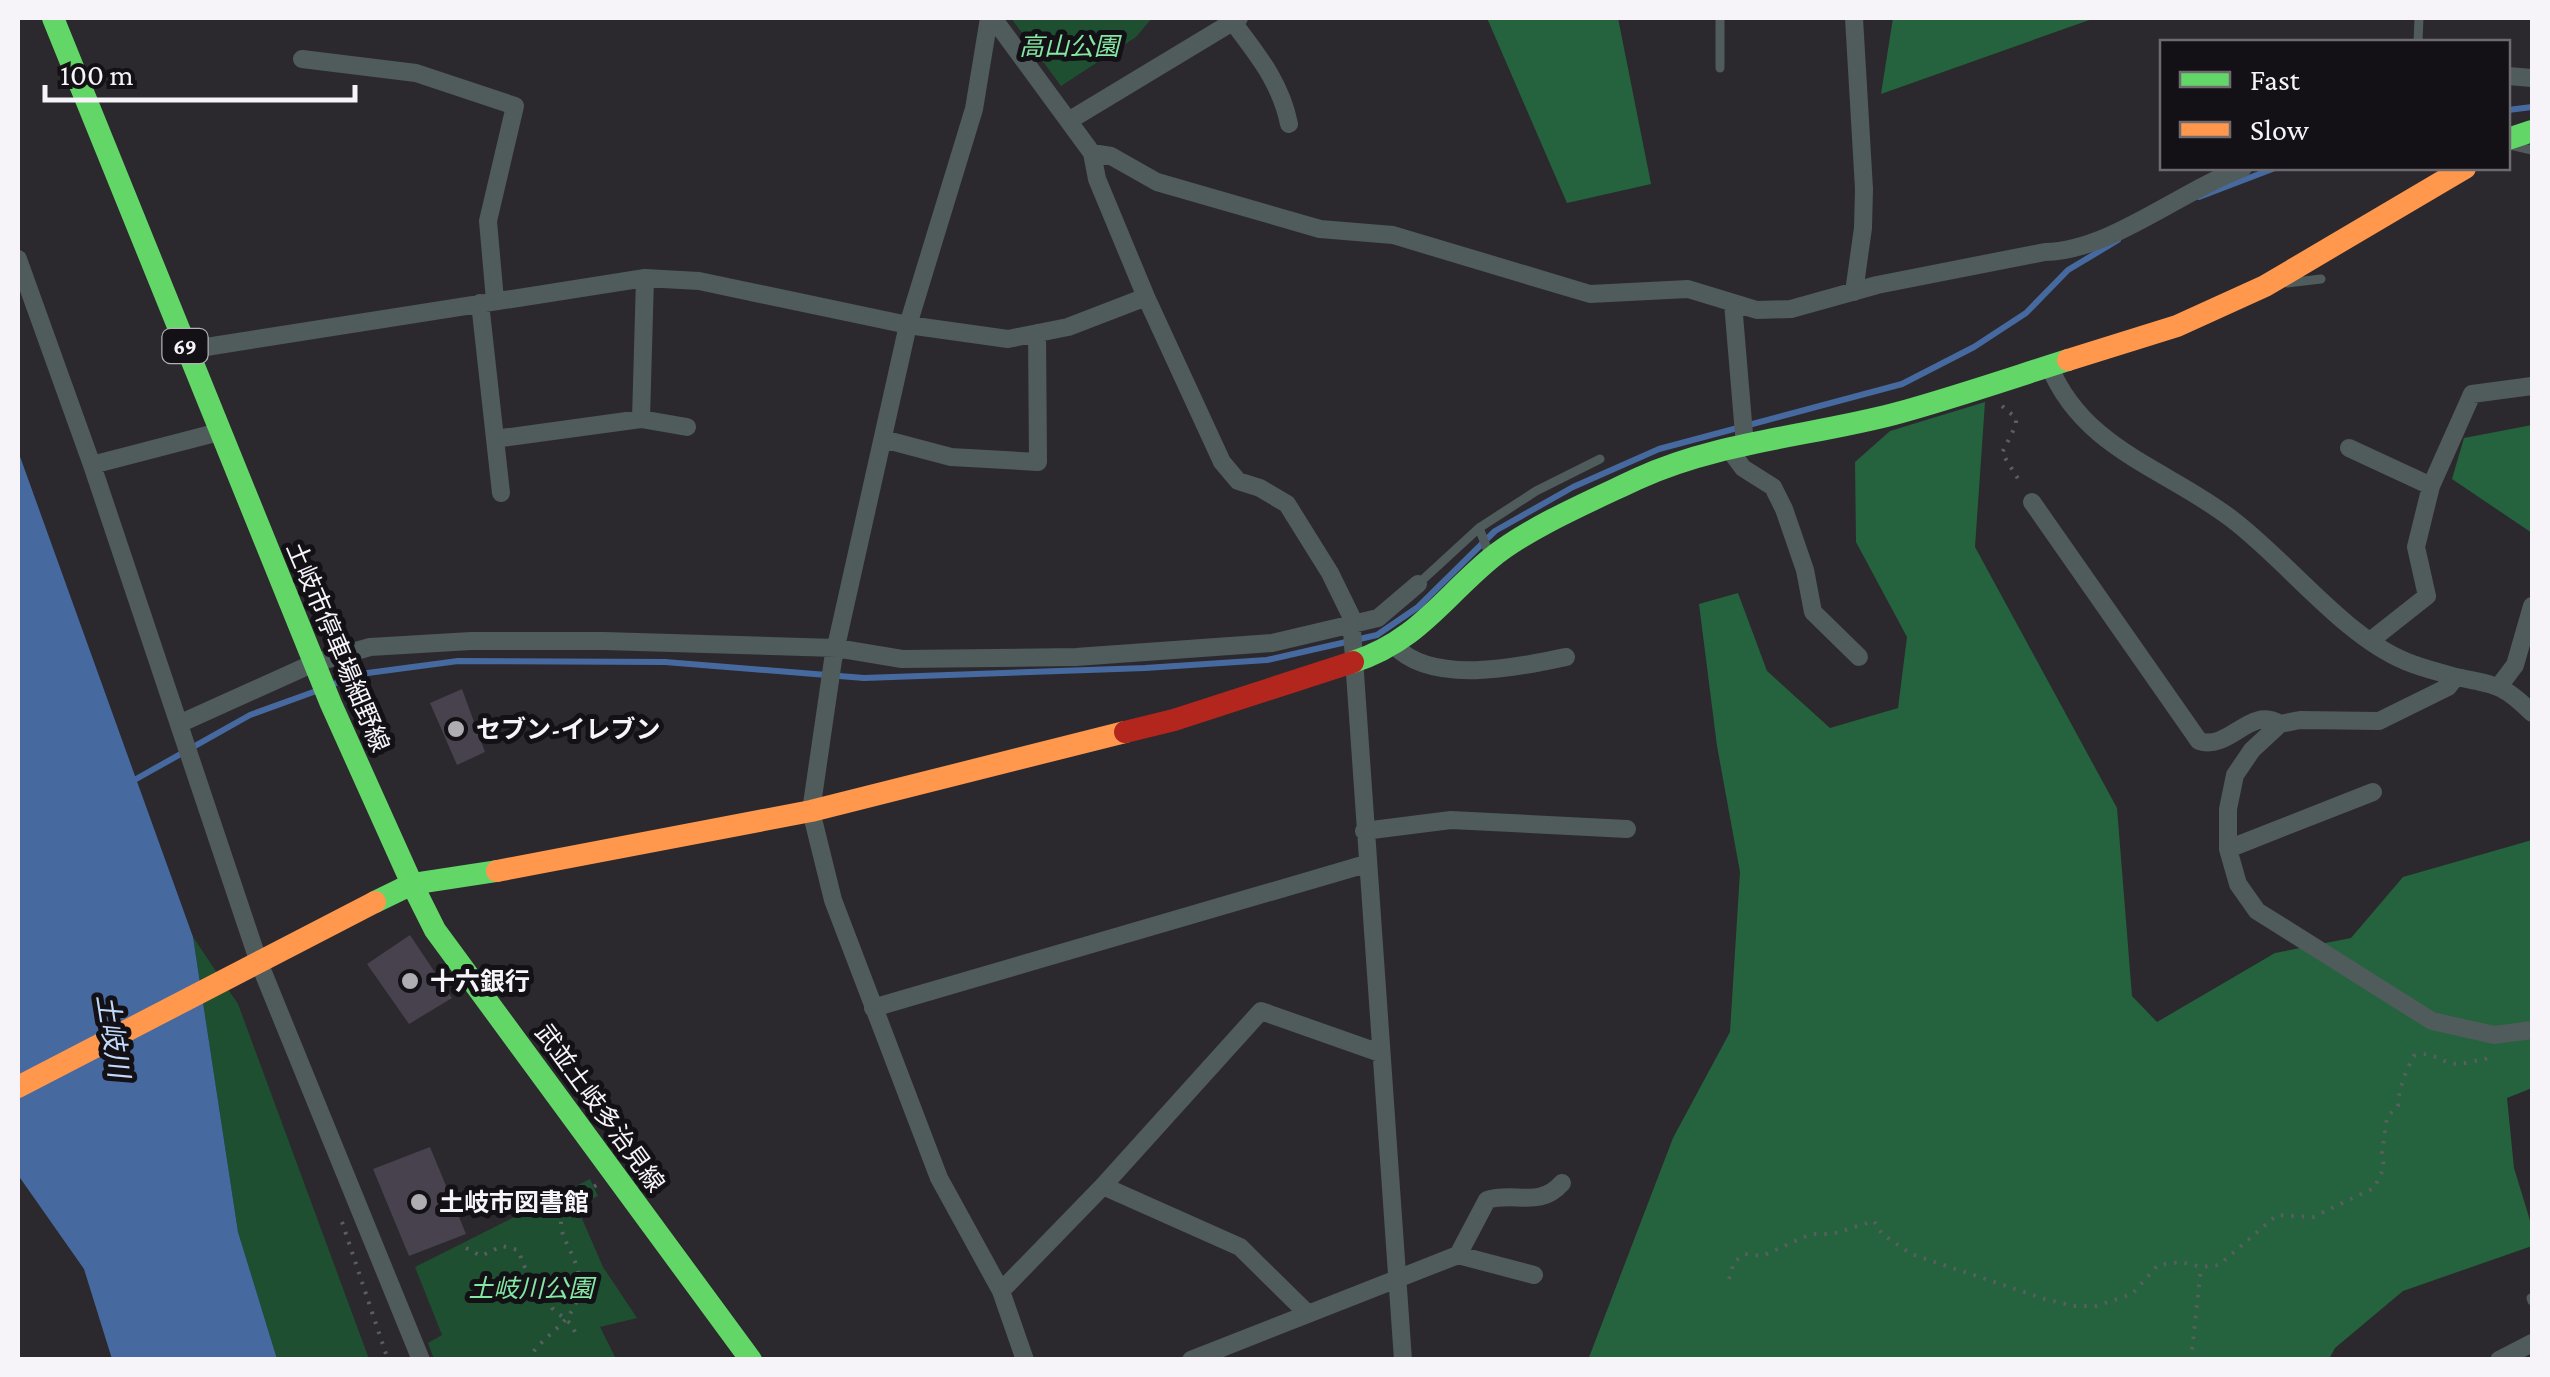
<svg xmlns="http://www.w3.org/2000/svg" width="2550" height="1377" font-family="'Crimson Pro','Noto Sans JP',serif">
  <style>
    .green { fill: #1e4f31 }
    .forest { fill: #24633d }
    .water { fill: #466aa0 }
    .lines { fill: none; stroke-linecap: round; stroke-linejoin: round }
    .stream { stroke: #466aa0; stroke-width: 6 }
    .building { fill: #48414e }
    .path { stroke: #595f60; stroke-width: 4; stroke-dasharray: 2.5 8; stroke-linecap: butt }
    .lane { stroke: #505b5b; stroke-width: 9 }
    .street { stroke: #505b5b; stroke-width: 18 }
    .fast { stroke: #63d668; stroke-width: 22 }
    .slow { stroke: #ff974d; stroke-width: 22 }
    .jam { stroke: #b3261e; stroke-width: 22 }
    .poi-dot { fill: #afacb2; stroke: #131115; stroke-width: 4 }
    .labels { text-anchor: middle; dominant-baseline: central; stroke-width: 10; stroke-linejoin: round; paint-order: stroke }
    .shield { fill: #131115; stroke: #b2afb5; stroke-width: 2.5 }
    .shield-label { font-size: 22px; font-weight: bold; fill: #f6f3f9 }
    .park-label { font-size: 25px; font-style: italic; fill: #85e7a4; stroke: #131115 }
    .street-label { font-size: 25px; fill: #f6f3f9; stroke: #131115 }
    .poi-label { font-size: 25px; font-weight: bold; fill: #f6f3f9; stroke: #131115; text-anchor: start }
    .water-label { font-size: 28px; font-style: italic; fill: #c2d9fb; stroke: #131115 }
  </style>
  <rect width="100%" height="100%" fill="#2b292e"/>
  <path class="green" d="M1011,18H1152L1136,37L1061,86Z
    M193,937L238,1004L369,1359H277L238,1232Z
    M590,1179L598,1196L577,1207L603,1267L637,1318L600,1327L616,1359H434L428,1343L442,1335L415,1267Z"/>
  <path class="forest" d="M1487,18H1618L1651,184L1567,203Z
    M1893,18H2095L1881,94Z
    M1985,402L1975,547L2117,808L2132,996L2157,1022L2275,953L2351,938L2403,877L2532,840V1088L2507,1098L2514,1168L2532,1227V1246L2403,1291L2335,1348L2329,1359L1588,1360L1673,1138L1730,1032L1740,872L1717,746L1699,604L1738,593L1767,671L1830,728L1898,708L1907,637L1856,542L1855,462L1890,431Z
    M2532,425V533L2452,479L2464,438Z"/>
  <path class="water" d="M18,451L193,937L238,1232L277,1359H112L84,1269L18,1175Z"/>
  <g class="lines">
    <path class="stream" d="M2508,110L2532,107
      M2199,197L2275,168
      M331,685L360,674L458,661L665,662L864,678L1145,668L1267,660L1377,635L1418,607L1495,531L1573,487L1659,449L1902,384L1974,347L2026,313L2068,270L2118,240
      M129,783L250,715L319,690"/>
  </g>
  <path class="building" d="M462,689L485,752L457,765L430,703Z
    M410,935L452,998L409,1024L367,964Z
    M430,1147L466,1234L409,1256L373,1169Z"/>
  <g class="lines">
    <path class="path" d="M2002,406L2016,418V425L2002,453L2022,485
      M342,1222L388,1360
      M466,1248L481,1256L502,1246L518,1250L531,1283L545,1292L552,1308L571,1324L577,1336
      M1729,1279L1734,1262L1745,1254L1762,1256L1811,1234H1832L1874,1221L1882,1234L1911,1254L2045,1299L2073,1306H2096L2132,1294L2158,1265L2181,1262L2201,1267L2219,1265L2277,1215L2313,1217L2374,1188L2384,1168L2382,1153L2387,1117L2398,1106C2399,1088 2405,1072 2414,1056C2436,1048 2443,1070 2469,1062C2479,1059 2484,1062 2491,1055
      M528,1360C541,1336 570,1325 577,1299C593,1246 520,1226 597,1185
      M2191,1360L2201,1267"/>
    <path class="lane" d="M2418,42L2419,18
      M1720,68V18
      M2510,145L2532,150
      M2287,283L2321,279
      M1479,528L1490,556
      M1418,584L1479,528L1536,491L1600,459
      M2531,1298L2532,1301"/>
    <path class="street" d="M989,18L974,109L908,325L833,660L811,811L833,900L939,1178L1001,1291L1025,1360
      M993,18L1092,153L1097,179L1146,297L1222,462L1238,481L1260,488L1287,504L1330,573L1351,616L1403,1360
      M1232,21C1257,54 1281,83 1289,124
      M302,59L416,73L515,106L488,221L495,300
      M2508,76L2532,78
      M1070,120L1239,18
      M1092,153L1111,156L1157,182L1320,229L1393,235L1590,294L1688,289L1757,310L1791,309L1877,285L2045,252C2110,251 2180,191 2243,168
      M18,259L92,465L258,960L421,1360
      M1854,292L1863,228L1864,189L1854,18
      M480,303L501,493
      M1733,303L1745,446
      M187,350L645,278L699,281L908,325L1008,339L1068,327L1146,297
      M2049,365C2083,450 2168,469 2233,520C2287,561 2343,635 2405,661C2421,668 2439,672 2456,677L2448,687L2379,721L2300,720L2280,724L2252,750L2235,775L2228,809V849L2238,884L2257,911L2432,1021L2494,1035L2532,1030
      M641,419L645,278
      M495,439L641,419L687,427
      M883,439L951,457L1038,462L1037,333
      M2349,448L2431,486L2416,547L2427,596L2370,641
      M1729,449L1743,468L1773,487L1784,509L1805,570L1813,612L1859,657
      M92,465L219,432
      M2431,486L2472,394L2532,386
      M2032,502L2199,741C2230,751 2250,705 2280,724
      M1394,645C1431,686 1519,667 1566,657
      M2456,677C2496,685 2503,684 2532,713
      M2500,685L2515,665L2532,606
      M181,723L314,663L370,647L471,641H604L836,648L902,659L1076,657L1272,643L1378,618L1418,584
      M1364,831L1451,820L1627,829
      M2228,849L2373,792
      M873,1008L1366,864
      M1103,1186L1240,1247L1306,1312
      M1458,1255L1487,1200C1515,1191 1539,1209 1562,1183
      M1001,1291L1103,1186L1261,1011L1380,1053
      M1191,1360L1458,1255L1534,1275
      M2499,1360L2532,1343"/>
    <path class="fast" d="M53,18L331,704L412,884L375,902
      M2508,139L2532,131
      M1353,662C1417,641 1441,600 1490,559C1527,528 1593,500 1637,479C1717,442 1810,436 1894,414C1953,398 2011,378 2068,360
      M497,871L412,884L435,930L751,1360"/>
    <path class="slow" d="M2068,360L2177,326L2265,286L2465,168
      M497,871L811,811L1125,732
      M18,1087L375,902"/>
    <path class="jam" d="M1125,732L1174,720L1353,662"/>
  </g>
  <g class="poi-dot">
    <circle cx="456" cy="729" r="10"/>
    <circle cx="410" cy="981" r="10"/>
    <circle cx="419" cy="1202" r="10"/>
  </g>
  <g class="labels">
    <rect class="shield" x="162.5" y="329" width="45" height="34" rx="8"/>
    <g class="shield-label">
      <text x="185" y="346">69</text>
    </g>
    <g class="park-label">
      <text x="1069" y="46">高山公園</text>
      <text x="531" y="1288">土岐川公園</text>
    </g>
    <g class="street-label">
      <text transform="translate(338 647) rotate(67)">土岐市停車場細野線</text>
      <text transform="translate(600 1108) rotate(54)">武並土岐多治見線</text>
    </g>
    <g class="poi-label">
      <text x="476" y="729">セブン-イレブン</text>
      <text x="430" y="981">十六銀行</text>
      <text x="439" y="1202">土岐市図書館</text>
    </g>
    <g class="water-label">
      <text transform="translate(113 1036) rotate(81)">土岐川</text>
    </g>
  </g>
  <rect width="2550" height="1377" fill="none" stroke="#f6f3f9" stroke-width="40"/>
  <rect x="2160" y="40" width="350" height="130" fill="#131115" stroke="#6e6b70" stroke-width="2.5"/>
  <rect x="2180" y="72" width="50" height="15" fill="#63d668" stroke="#6e6b70" stroke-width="2.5"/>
  <text x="2250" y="90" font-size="30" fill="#f6f3f9">Fast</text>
  <rect x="2180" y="122" width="50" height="15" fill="#ff974d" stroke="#6e6b70" stroke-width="2.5"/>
  <text x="2250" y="140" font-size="30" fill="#f6f3f9">Slow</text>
  <path d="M45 85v15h310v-15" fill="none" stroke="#f6f3f9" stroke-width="5"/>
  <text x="60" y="85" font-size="30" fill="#f6f3f9" stroke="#131115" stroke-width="8" paint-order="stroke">100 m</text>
</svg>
